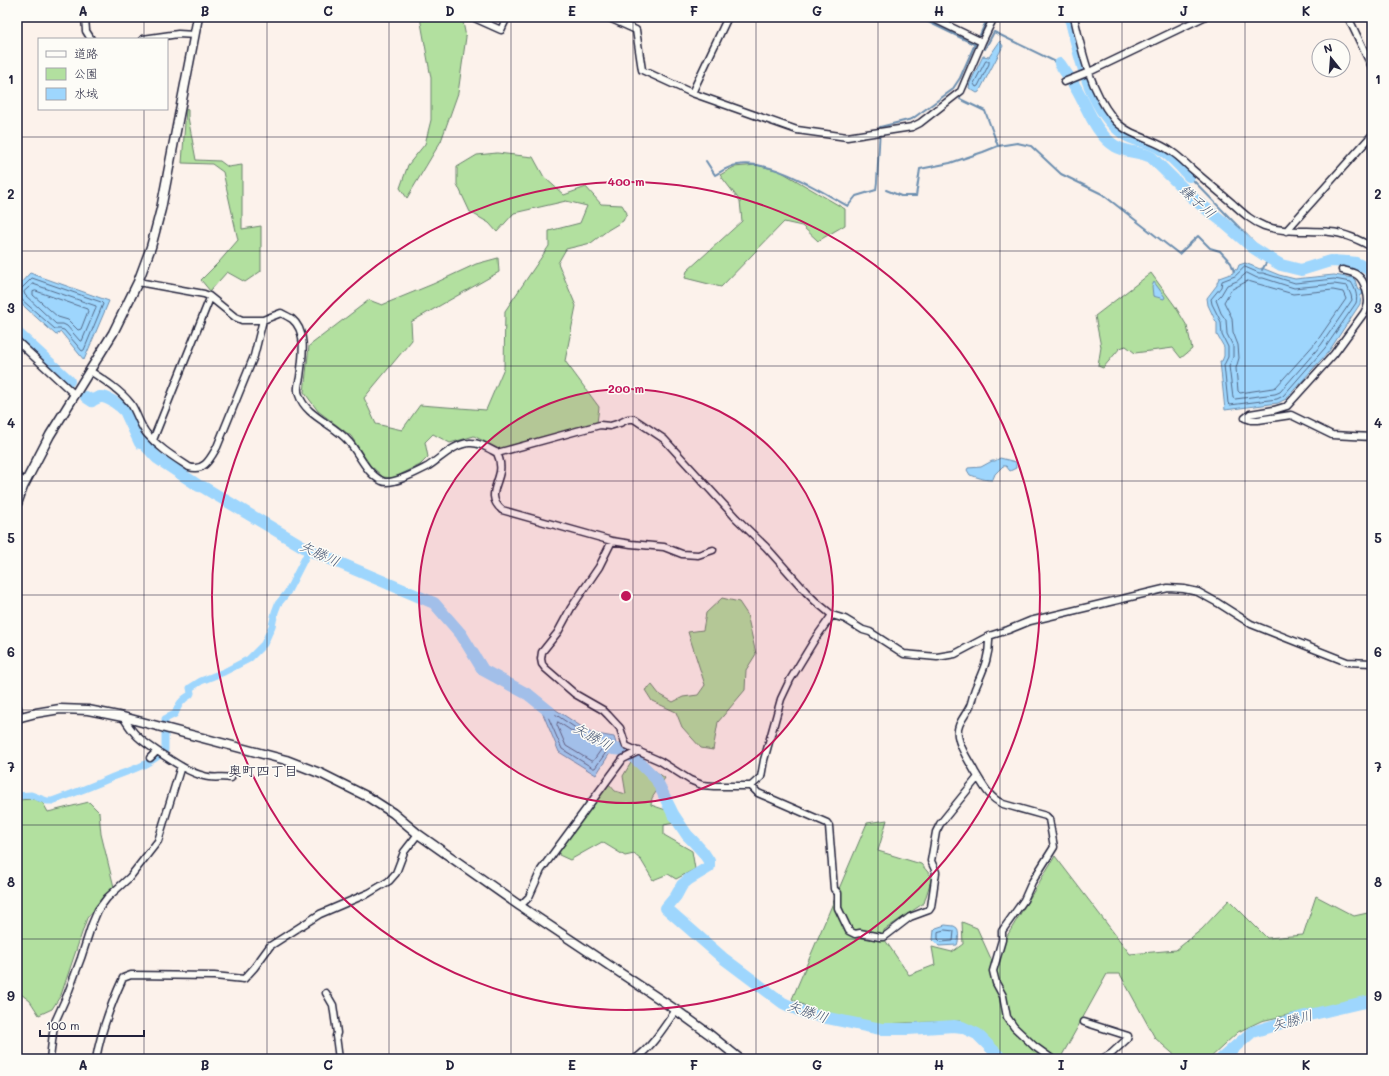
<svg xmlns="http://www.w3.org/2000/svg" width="1389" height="1076" font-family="Mali,'Klee One',sans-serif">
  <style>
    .green { fill: #b2e09f; stroke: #6a816d }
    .water { fill: #9ed6fd; stroke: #6c8eaf }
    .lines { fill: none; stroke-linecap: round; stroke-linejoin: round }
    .shore { stroke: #546a89; stroke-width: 1 }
    .stream { stroke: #6c8eaf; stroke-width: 2 }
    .canal { stroke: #9ed6fd; stroke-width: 7 }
    .river { stroke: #9ed6fd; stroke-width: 12 }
    .minor-casing { stroke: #22223b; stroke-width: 9 }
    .tertiary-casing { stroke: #22223b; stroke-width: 11 }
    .minor { stroke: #fdfcf7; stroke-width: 6 }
    .tertiary { stroke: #fdfcf7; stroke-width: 8 }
    .grid { fill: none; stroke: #22223b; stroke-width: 1; stroke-opacity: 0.55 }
    .ring { fill: none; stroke: #c2185b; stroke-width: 2 }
    .labels { text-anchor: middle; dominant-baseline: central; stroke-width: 3; stroke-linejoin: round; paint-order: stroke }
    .water-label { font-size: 14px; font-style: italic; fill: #475875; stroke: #fdfcf7 }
    .neighbourhood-label { font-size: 14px; fill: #22223b; stroke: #fdfcf7 }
    .centre { fill: #c2185b; stroke: #fdfcf7; stroke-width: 2 }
    .ring-label { font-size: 12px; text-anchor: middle; font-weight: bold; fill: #c2185b; stroke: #fdfcf7; stroke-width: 3; stroke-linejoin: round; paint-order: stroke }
    .neatline { fill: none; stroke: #22223b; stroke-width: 1.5 }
    .grid-label { font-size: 13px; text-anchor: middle; font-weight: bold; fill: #22223b }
  </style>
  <rect width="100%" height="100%" fill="#fcf2eb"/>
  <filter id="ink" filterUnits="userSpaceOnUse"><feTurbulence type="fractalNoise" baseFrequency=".025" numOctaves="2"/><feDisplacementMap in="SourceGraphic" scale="8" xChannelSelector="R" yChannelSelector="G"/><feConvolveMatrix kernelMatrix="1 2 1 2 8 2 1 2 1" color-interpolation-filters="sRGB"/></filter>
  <g filter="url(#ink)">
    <path class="green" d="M420,17H462L466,37L458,93L441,141L407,198L400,188L408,165L425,144L431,120V78Z
      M186,109L188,110V117L196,160L220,161L228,167L242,165V229L261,226V271L245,282L227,272L210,291L201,280L219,262L238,240L223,172L212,164L182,163Z
      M497,153L533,157L544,177L564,195L586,187L601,204L622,205L627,213L623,221L608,230L591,243L566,249L558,263L576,306L565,361L599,407L597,423L499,449L474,436L450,443L433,434L425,442L428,457L420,465L393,478L383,477L370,465L351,436L318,411L304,392L309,346L369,300L382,305L433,284L476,264L498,258L499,272L411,322L412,340L364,398L376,424L402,430L420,405L486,410L504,368L505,311L549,246V231L580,223L587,206L566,201L514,213L497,232L489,223L470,212L457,184V167L477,155Z
      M757,165L780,171L845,209V225L818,241L802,226L784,222L721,287L685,278L687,271L742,221L740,201L720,175L734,167Z
      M1151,273L1175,306L1187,326L1192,349L1181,358L1173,348L1135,353L1126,346L1120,348L1103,368L1098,366L1101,347L1095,316Z
      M722,598L739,602L747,614L756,654L746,670L745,690L718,722L713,750L701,748L682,727L676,712L652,701L645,690L652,685L659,694L673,702L683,697L698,695L705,685L688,632L703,630L706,613Z
      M635,756L665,778L652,798L651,805L666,810L674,823L664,825V835L692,851L695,869L676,879L668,874L653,880L641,860L634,854L625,856L602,842L570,860L559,855L560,850L609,784L615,791L626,794L623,776Z
      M34,799L43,803L48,812L89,802L99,812L101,834L114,887L87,918L61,995L52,1009L39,1015L30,1001L17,991V800Z
      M887,820L878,851L921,864L932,877L924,903L884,930L885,940L909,975L935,965L932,947L952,952L963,944L962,922L977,928L992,961L1055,856L1130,954L1176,950L1202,929L1229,900L1267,938L1303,935L1316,896L1354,916L1372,912V996L1261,1021L1238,1032L1209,1059H1179L1155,1038L1120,974H1107L1060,1059H1003L960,1021L879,1024L813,1010L792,999L867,823Z"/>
    <path class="water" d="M1000,41L1003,46L979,92L977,93L969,88L970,83L983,56L989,57Z
      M1245,263L1260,269L1262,268L1279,275L1295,279L1334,275L1353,278L1355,280L1358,290H1362L1363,294L1360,296L1361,298L1360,304L1329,351L1286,399L1278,403L1225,410L1220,361H1222L1224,356V347L1217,335V323L1214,318L1208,305L1207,298L1217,285V283L1219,278L1233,273V269L1237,270L1239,265Z
      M30,273L109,301L84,360L61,332L56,335L17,300V287Z
      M1154,282L1165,297L1164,299L1153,296L1152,286Z
      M1000,458L1016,462V468L1010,471L1006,466H1003L995,474L993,479L992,480C982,480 978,477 970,475L967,470L968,468L981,467L992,461H995Z
      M538,698L591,733L614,737L617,746L610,753L596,775L559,752L538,702Z
      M945,925L954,926L957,928C959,933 959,940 957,945L939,946L933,940L934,930L936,928Z"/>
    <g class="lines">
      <path class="shore" d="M986,61H989V64L978,86L976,87L974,84Z
        M1245,267L1259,273H1263L1295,283L1334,279L1351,282C1355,288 1358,296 1356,303L1325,348L1283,396L1277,399L1230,405L1228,403L1224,365L1228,357V347L1222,335L1221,322L1212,304L1211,299L1221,287L1222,281L1235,276Z
        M1247,273L1257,278H1263L1294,288L1334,284L1347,286L1351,295L1352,300L1321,345L1280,392L1275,394L1235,399L1233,398L1229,366L1233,357V346L1227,334L1226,320L1221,313L1216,300L1221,295L1227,285L1237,281Z
        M1248,281L1293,294L1333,290L1343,292L1346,299L1317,341L1276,387L1273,388L1240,393L1238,391L1236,368L1239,358L1238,345L1233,332L1232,318L1224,302L1231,290Z
        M33,284L96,306V308L82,341H80L67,326L63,324H56L25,295L24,292Z
        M17,290L21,289L32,278L101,302L103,304L84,350L82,351L64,330L60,329H55L21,299L17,298
        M36,291L87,309L88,311L81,329L78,330L68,320L58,317L33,295V292Z
        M547,710H549L589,737L611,741L612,745L607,751L595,768H593L562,749L546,712Z
        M558,722L587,741L603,745V747L593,761H591L566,746L557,725Z
        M945,930L954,931L953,941L941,942L938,939V932Z"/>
      <path class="stream" d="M918,17L978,46
        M980,35L988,17
        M985,49L994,32L1060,64
        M960,99L985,111L998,146L1017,143L1031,146L1061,174L1102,194L1179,254L1198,236L1210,248L1220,251L1231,263L1234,271
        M706,161L715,175C722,171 729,166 737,165C772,159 818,190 848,206L856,196L876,190L877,182L880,127L912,119L952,90L960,78L975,44
        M1189,176L1269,258L1262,270
        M886,190L901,196H916L920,169L950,163L983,152L998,146
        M1367,293H1372"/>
      <path class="canal" d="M17,796L31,795L47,801H52C72,794 93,786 113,777C131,770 152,764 165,750V719L175,714C179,704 181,700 190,695L191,693L190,688L201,681L224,672L249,659L264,644L272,626L275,612L278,604L287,593L309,550"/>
      <path class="river" d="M1070,17C1079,54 1090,111 1124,134C1134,141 1147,141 1158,147C1170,155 1180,165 1189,176
        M1060,64C1066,73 1072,81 1077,90C1088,109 1096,134 1115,146C1127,153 1139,151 1151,157L1195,200L1222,221L1252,247L1269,258L1281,265L1301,270L1330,261L1348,262L1356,263L1368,269L1372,275
        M17,333L69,381
        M86,397L92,401C94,399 97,398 100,397C108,396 120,406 125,411L140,443L144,444L157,458L199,486L203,487L309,550L434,603L461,634L483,670L529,695L550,712
        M600,742L613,749L625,750L641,764L656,779L673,814L687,835L693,841L703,852L709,861V867L689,879L682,885L676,896L666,908L723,958L783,1003L805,1013L818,1016L881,1029H908L954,1026L962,1027L977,1034L1002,1059
        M1221,1059L1252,1032L1305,1016L1360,1003L1372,1001"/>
      <defs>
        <path id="minor" d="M85,17L86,31L91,39
          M472,17L501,30L507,17
          M607,17L636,30L642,70L692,93L797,130L847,137L912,127L920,123L961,91L982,42L994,17
          M930,17L982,42
          M1074,17C1082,52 1090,89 1113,118C1128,137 1154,138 1172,152C1180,157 1186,164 1193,170C1206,181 1219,192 1232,203C1242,212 1251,221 1264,226C1285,233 1307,230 1330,232C1345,233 1359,240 1372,247
          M1348,17L1372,67
          M143,39L178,34L195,35
          M1064,82L1089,72L1204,17
          M692,93L728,17
          M1286,231L1372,135
          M138,282L204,294L209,296L235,317L242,320H263L281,313C285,315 289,317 292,319C308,332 302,359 300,377C299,383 296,388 299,395C306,417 335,424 349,442C360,455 366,473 382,481C391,486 417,472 427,467C440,459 453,444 469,443C479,442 488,448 497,453C500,459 501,465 500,472C497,487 487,497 502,510L612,541L631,544L664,547L682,554L698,555L713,550
          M17,341L75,395
          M90,371C104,380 120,390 131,404C137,413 140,426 147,434C159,448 174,457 189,467C204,472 210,459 217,447L254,356L263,320
          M1245,418L1250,414L1274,410L1287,406L1334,354L1364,313C1364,312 1367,308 1367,307C1370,299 1365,280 1357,275C1353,272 1347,271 1342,270
          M1245,418L1251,420H1258L1291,415L1332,435L1372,437
          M153,440L210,298
          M497,453L577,431L600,425L610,426L620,423L628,419H634L664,439L736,518L766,547L806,592L815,601L832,615L845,619L863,630L870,632L904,654L937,657L955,654L989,636L1008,630L1030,621L1168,588L1184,589L1198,592L1218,603L1251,624L1347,662L1372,663
          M612,541L599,567L571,608L558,632L542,652L541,659L542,664L545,668L575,694L603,710L608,715L620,728L626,746L660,761L690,780L702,785L714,786H751L761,777L764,760L781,699L790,680L815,639L832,615
          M989,636C990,657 983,670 975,689C973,694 972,701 970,706C965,717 956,724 958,736C960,749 969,761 975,772C983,785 989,798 1003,804L1046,816L1049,819L1054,847L1032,882L1024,900L1002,931V940L993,971L996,983L1003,996L1007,1017L1014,1027L1034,1046L1052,1059
          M123,717C134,735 139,739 157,751L150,758
          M157,751C171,760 187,772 204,776C213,779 222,776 231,778
          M751,786L758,793L827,823L829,826L834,889L838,893V908L849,931L855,934L860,933L880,937H884L910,917L929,910L931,907L936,872L931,861L936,832L940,824L978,777
          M520,906L529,897L541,870L623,759L639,751
          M326,993L333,1005L337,1033L336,1036L339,1059
          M1084,1022L1128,1036L1127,1039L1112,1053L1102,1059
          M50,1059L54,1024L68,993L81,958L92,924L98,910L107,898L130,877L158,841L181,766
          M96,1059C101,1031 111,1004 123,978L131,975L214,976L244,979L254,968L270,946L320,914L369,893L389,881L396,873L404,852L418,834
          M635,1059C652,1047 664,1027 676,1010"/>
        <path id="tertiary" d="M17,477L24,484
          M17,504L23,487L50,435L113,333L138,282L151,247L161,209L198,17
          M17,708L19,718
          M17,718L36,713L60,709L88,710L123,717L286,760L322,774L368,797L393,813L418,834L520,906L676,1010L709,1034L740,1059"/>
      </defs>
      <use href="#minor" class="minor-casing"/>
      <use href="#tertiary" class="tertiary-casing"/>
      <use href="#minor" class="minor"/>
      <use href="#tertiary" class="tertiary"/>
    </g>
  </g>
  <path class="grid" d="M144,17V39M267,17V1059M389,17V1059M511,17V1059M633,17V1059M756,17V1059M878,17V1059M1000,17V1059M1122,17V1059M1245,17V1059M144,109V1059M17,137H1372M17,251H1372M17,366H1372M17,481H1372M17,595H1372M17,710H1372M17,825H1372M17,939H1372"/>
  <circle cx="626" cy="596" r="207" fill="#c2185b" fill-opacity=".12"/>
  <g class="ring">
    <circle cx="626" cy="596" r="207"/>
    <circle cx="626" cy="596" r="414"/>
  </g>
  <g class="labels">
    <g class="water-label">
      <text transform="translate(1198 201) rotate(42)">鎌子川</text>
      <text transform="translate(320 553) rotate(25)">矢勝川</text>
      <text transform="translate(593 736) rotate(29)">矢勝川</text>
      <text transform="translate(808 1011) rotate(19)">矢勝川</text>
      <text transform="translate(1292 1020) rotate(-16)">矢勝川</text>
    </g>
    <g class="neighbourhood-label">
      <text x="263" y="770">奥町四丁目</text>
    </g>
  </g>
  <circle cx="626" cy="596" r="6" class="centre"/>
  <g class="ring-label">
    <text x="626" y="186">400 m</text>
    <text x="626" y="393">200 m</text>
  </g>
  <rect width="1389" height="1076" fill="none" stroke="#fdfcf7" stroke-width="44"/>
  <rect x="38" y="38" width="130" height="72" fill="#fdfcf7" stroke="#a5a5ac"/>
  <rect x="46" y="51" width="20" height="6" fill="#fdfcf7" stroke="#a5a5ac"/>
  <text x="74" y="58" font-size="12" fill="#22223b">道路</text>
  <rect x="46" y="68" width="20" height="12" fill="#b2e09f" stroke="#a5a5ac"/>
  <text x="74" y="78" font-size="12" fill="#22223b">公園</text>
  <rect x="46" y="88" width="20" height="12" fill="#9ed6fd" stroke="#a5a5ac"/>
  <text x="74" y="98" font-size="12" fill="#22223b">水域</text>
  <g transform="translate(1331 58) rotate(343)"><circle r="19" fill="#fdfcf7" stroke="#a5a5ac"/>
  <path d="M0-3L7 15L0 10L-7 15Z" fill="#22223b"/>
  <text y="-6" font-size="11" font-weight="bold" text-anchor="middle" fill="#22223b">N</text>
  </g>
  <path d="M40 1030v6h104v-6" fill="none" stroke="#22223b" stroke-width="2"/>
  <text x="46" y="1030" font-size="12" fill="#22223b" stroke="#fdfcf7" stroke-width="3" paint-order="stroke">100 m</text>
  <rect x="22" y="22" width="1345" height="1032" class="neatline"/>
  <g class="grid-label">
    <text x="83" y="16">A</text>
    <text x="205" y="16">B</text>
    <text x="328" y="16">C</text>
    <text x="450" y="16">D</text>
    <text x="572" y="16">E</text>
    <text x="694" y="16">F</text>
    <text x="817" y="16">G</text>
    <text x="939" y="16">H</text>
    <text x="1061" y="16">I</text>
    <text x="1184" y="16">J</text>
    <text x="1306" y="16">K</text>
    <text x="11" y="84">1</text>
    <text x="1378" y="84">1</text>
    <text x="11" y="199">2</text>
    <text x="1378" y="199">2</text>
    <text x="11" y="313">3</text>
    <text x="1378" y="313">3</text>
    <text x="11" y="428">4</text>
    <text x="1378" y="428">4</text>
    <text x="11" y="543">5</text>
    <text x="1378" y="543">5</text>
    <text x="11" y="657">6</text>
    <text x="1378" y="657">6</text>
    <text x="11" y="772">7</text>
    <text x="1378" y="772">7</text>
    <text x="11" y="887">8</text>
    <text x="1378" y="887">8</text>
    <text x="11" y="1001">9</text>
    <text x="1378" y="1001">9</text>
    <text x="83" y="1070">A</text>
    <text x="205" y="1070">B</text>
    <text x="328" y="1070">C</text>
    <text x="450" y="1070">D</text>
    <text x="572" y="1070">E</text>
    <text x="694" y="1070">F</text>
    <text x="817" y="1070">G</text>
    <text x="939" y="1070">H</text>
    <text x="1061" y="1070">I</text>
    <text x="1184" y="1070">J</text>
    <text x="1306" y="1070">K</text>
  </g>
</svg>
